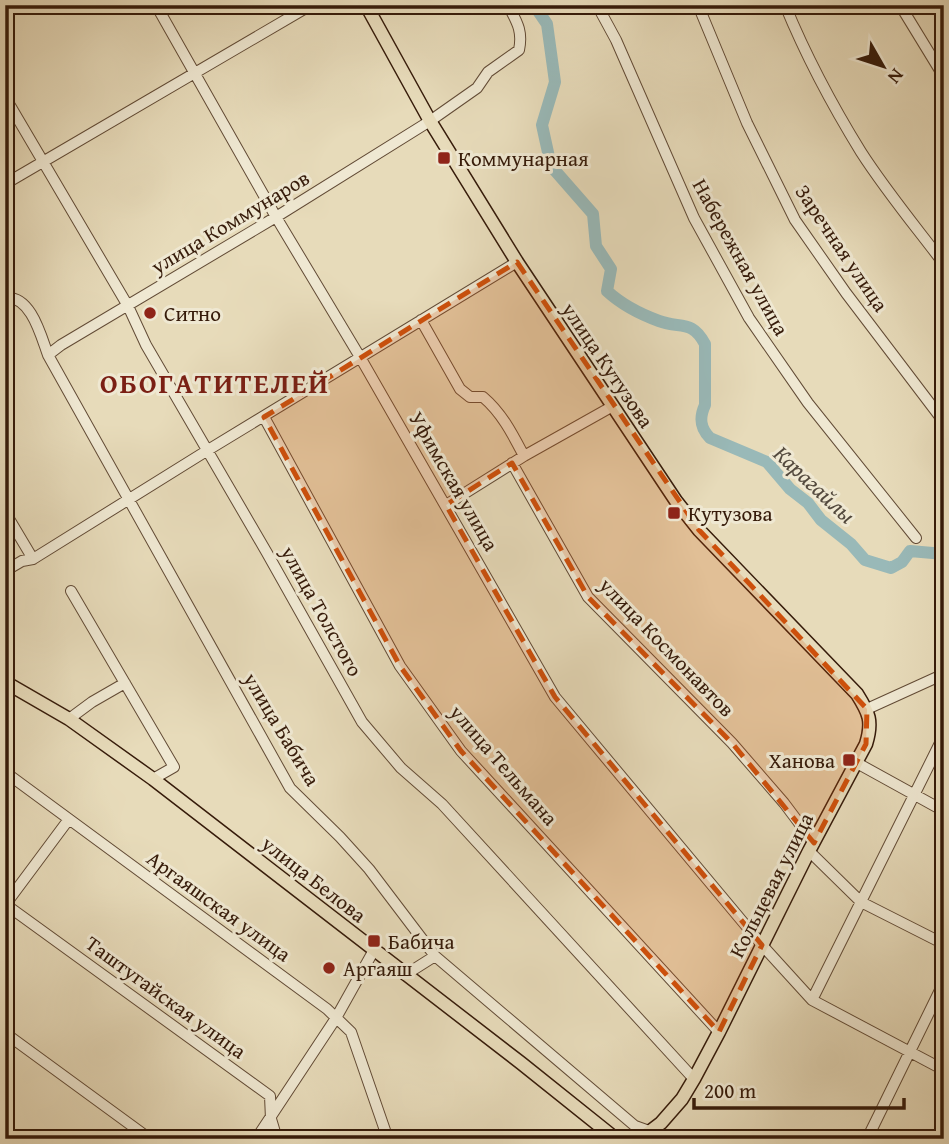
<svg xmlns="http://www.w3.org/2000/svg" width="949" height="1144" font-family="'Gentium Book Plus',serif">
  <style>
    .lines { fill: none; stroke-linecap: round; stroke-linejoin: round }
    .river { stroke: #99b9b8; stroke-width: 12 }
    .minor-casing { stroke: #624b36; stroke-width: 12 }
    .major-casing { stroke: #361b0a; stroke-width: 15 }
    .minor { stroke: #efe8d2; stroke-width: 10 }
    .major { stroke: #e7dbba; stroke-width: 12 }
    .marked { fill: #cd500c; fill-opacity: 0.2; stroke: #cd500c; stroke-width: 5; stroke-dasharray: 14 9; stroke-linejoin: round }
    .poi-dot { fill: #8f2418; stroke: #efe8d2; stroke-width: 2.5 }
    .labels { text-anchor: middle; dominant-baseline: central; stroke-width: 6; stroke-linejoin: round; paint-order: stroke }
    .poi-label { font-size: 21px; fill: #361b0a; stroke: #efe8d2; text-anchor: start }
    .street-label { font-size: 21px; fill: #361b0a; stroke: #efe8d2 }
    .water-label { font-size: 23px; font-style: italic; fill: #544a3e; stroke: #efe8d2 }
    .district-label { font-size: 28px; font-weight: bold; letter-spacing: 2px; fill: #7a1f14; stroke: #efe8d2 }
  </style>
  <rect width="100%" height="100%" fill="#e7dbba"/>
  <filter id="stains"><feTurbulence type="fractalNoise" baseFrequency=".00286" numOctaves="4"/><feColorMatrix values="0 0 0 0 .2 0 0 0 0 .09 0 0 0 0 .02 0 0 0 .5 -.17"/></filter>
  <radialGradient id="worn" r=".72"><stop offset=".6" stop-color="#630" stop-opacity="0"/><stop offset="1" stop-color="#630" stop-opacity=".3"/></radialGradient>
  <g class="lines">
    <path class="river" d="M534,5L547,24L555,82L542,125L551,166L593,214L596,246L611,269L607,291C621,304 640,314 659,321C680,329 692,319 705,344V405C699,418 700,428 710,438L767,462L790,489L808,503L821,520L851,544L865,560L891,568L902,562L910,551L944,554"/>
    <defs>
      <path id="minor" d="M156,5L276,217L360,357L555,697L762,945L812,1000L944,1070
        M597,5L616,40L694,218L749,318L808,403L916,538
        M698,5L747,123L795,220L846,293L944,422
        M785,5C806,56 832,105 861,152C886,191 916,227 944,264
        M900,5L944,77
        M5,97L128,306L146,345L267,553L362,722L401,768L442,804L694,1079
        M5,184L311,5
        M5,298C31,295 41,336 48,355L290,788L340,837L369,869L435,956L635,1126L649,1131
        M421,320L460,389L470,397H483C502,413 513,435 524,456
        M48,355L61,345L276,217L430,121L477,88L488,72L519,50C523,31 517,22 508,5
        M264,417L400,666L461,751L719,1032
        M512,463L588,597L732,743L784,803L814,843
        M446,505L524,456L613,406
        M5,512L33,559
        M5,571L22,561L33,559L208,450L517,262
        M71,591L174,767L153,779
        M867,709L944,674
        M69,719L92,702L125,683
        M857,763L944,811
        M5,772L327,1009L351,1032L388,1139
        M809,851L861,902L944,944
        M5,904L270,1096L271,1119L277,1139
        M5,905L69,819
        M405,975L435,956
        M812,1000L944,735
        M5,1033L150,1139
        M256,1139L336,1018L374,950
        M867,1139L944,982"/>
      <path id="major" d="M366,5L430,121L517,262L676,501L699,530L857,694C869,713 873,721 866,744L809,851L719,1032L694,1079L682,1099L661,1123L640,1139
        M5,682L69,719L153,779L521,1063L616,1139"/>
    </defs>
    <use href="#minor" class="minor-casing"/>
    <use href="#major" class="major-casing"/>
    <use href="#minor" class="minor"/>
    <use href="#major" class="major"/>
  </g>
  <path class="marked" d="M517,262L699,530L867,709L866,744L814,843L732,743L588,597L512,463L446,505L555,697L762,945L719,1032L461,751L400,666L264,417Z"/>
  <g class="poi-dot">
    <rect x="437" y="151" width="14" height="14" rx="3.5"/>
    <circle cx="150" cy="313" r="7"/>
    <rect x="667" y="506" width="14" height="14" rx="3.5"/>
    <rect x="842" y="753" width="14" height="14" rx="3.5"/>
    <rect x="367" y="934" width="14" height="14" rx="3.5"/>
    <circle cx="329" cy="968" r="7"/>
  </g>
  <g class="labels">
    <g class="poi-label">
      <text x="458" y="158">Коммунарная</text>
      <text x="164" y="313">Ситно</text>
      <text x="688" y="513">Кутузова</text>
      <text x="835" y="760" text-anchor="end">Ханова</text>
      <text x="388" y="941">Бабича</text>
      <text x="343" y="968">Аргаяш</text>
    </g>
    <g class="street-label">
      <text transform="translate(230 222) rotate(-31)">улица Коммунаров</text>
      <text transform="translate(842 248) rotate(56)">Заречная улица</text>
      <text transform="translate(741 257) rotate(61)">Набережная улица</text>
      <text transform="translate(608 365) rotate(56)">улица Кутузова</text>
      <text transform="translate(454 481) rotate(60)">Уфимская улица</text>
      <text transform="translate(322 611) rotate(61)">улица Толстого</text>
      <text transform="translate(667 647) rotate(46)">улица Космонавтов</text>
      <text transform="translate(282 729) rotate(59)">улица Бабича</text>
      <text transform="translate(504 765) rotate(49)">улица Тельмана</text>
      <text transform="translate(314 879) rotate(38)">улица Белова</text>
      <text transform="translate(771 885) rotate(-63)">Кольцевая улица</text>
      <text transform="translate(219 906) rotate(36)">Аргаяшская улица</text>
      <text transform="translate(166 997) rotate(36)">Таштугайская улица</text>
    </g>
    <g class="water-label">
      <text transform="translate(815 484) rotate(43)">Карагайлы</text>
    </g>
    <g class="district-label">
      <text x="215" y="382">ОБОГАТИТЕЛЕЙ</text>
    </g>
  </g>
  <rect width="949" height="1144" fill="none" stroke="#e7dbba" stroke-width="28"/>
  <rect x="7" y="7" width="935" height="1130" fill="none" stroke="#361b0a" stroke-width="3.5"/>
  <rect x="14" y="14" width="921" height="1116" fill="none" stroke="#361b0a" stroke-width="2"/>
  <g transform="translate(883 66) rotate(129)" stroke="#efe8d2" stroke-width="5" paint-order="stroke">
  <path d="M0-5L12 26L0 18L-12 26Z" fill="#361b0a"/>
  <text y="-10" font-size="19" font-weight="bold" text-anchor="middle" fill="#361b0a">N</text>
  </g>
  <path d="M694 1098v10h210v-10" fill="none" stroke="#361b0a" stroke-width="3.5"/>
  <text x="704" y="1098" font-size="21" fill="#361b0a" stroke="#efe8d2" stroke-width="5" paint-order="stroke">200 m</text>
  <rect width="100%" height="100%" filter="url(#stains)"/>
  <rect width="100%" height="100%" fill="url(#worn)"/>
</svg>
